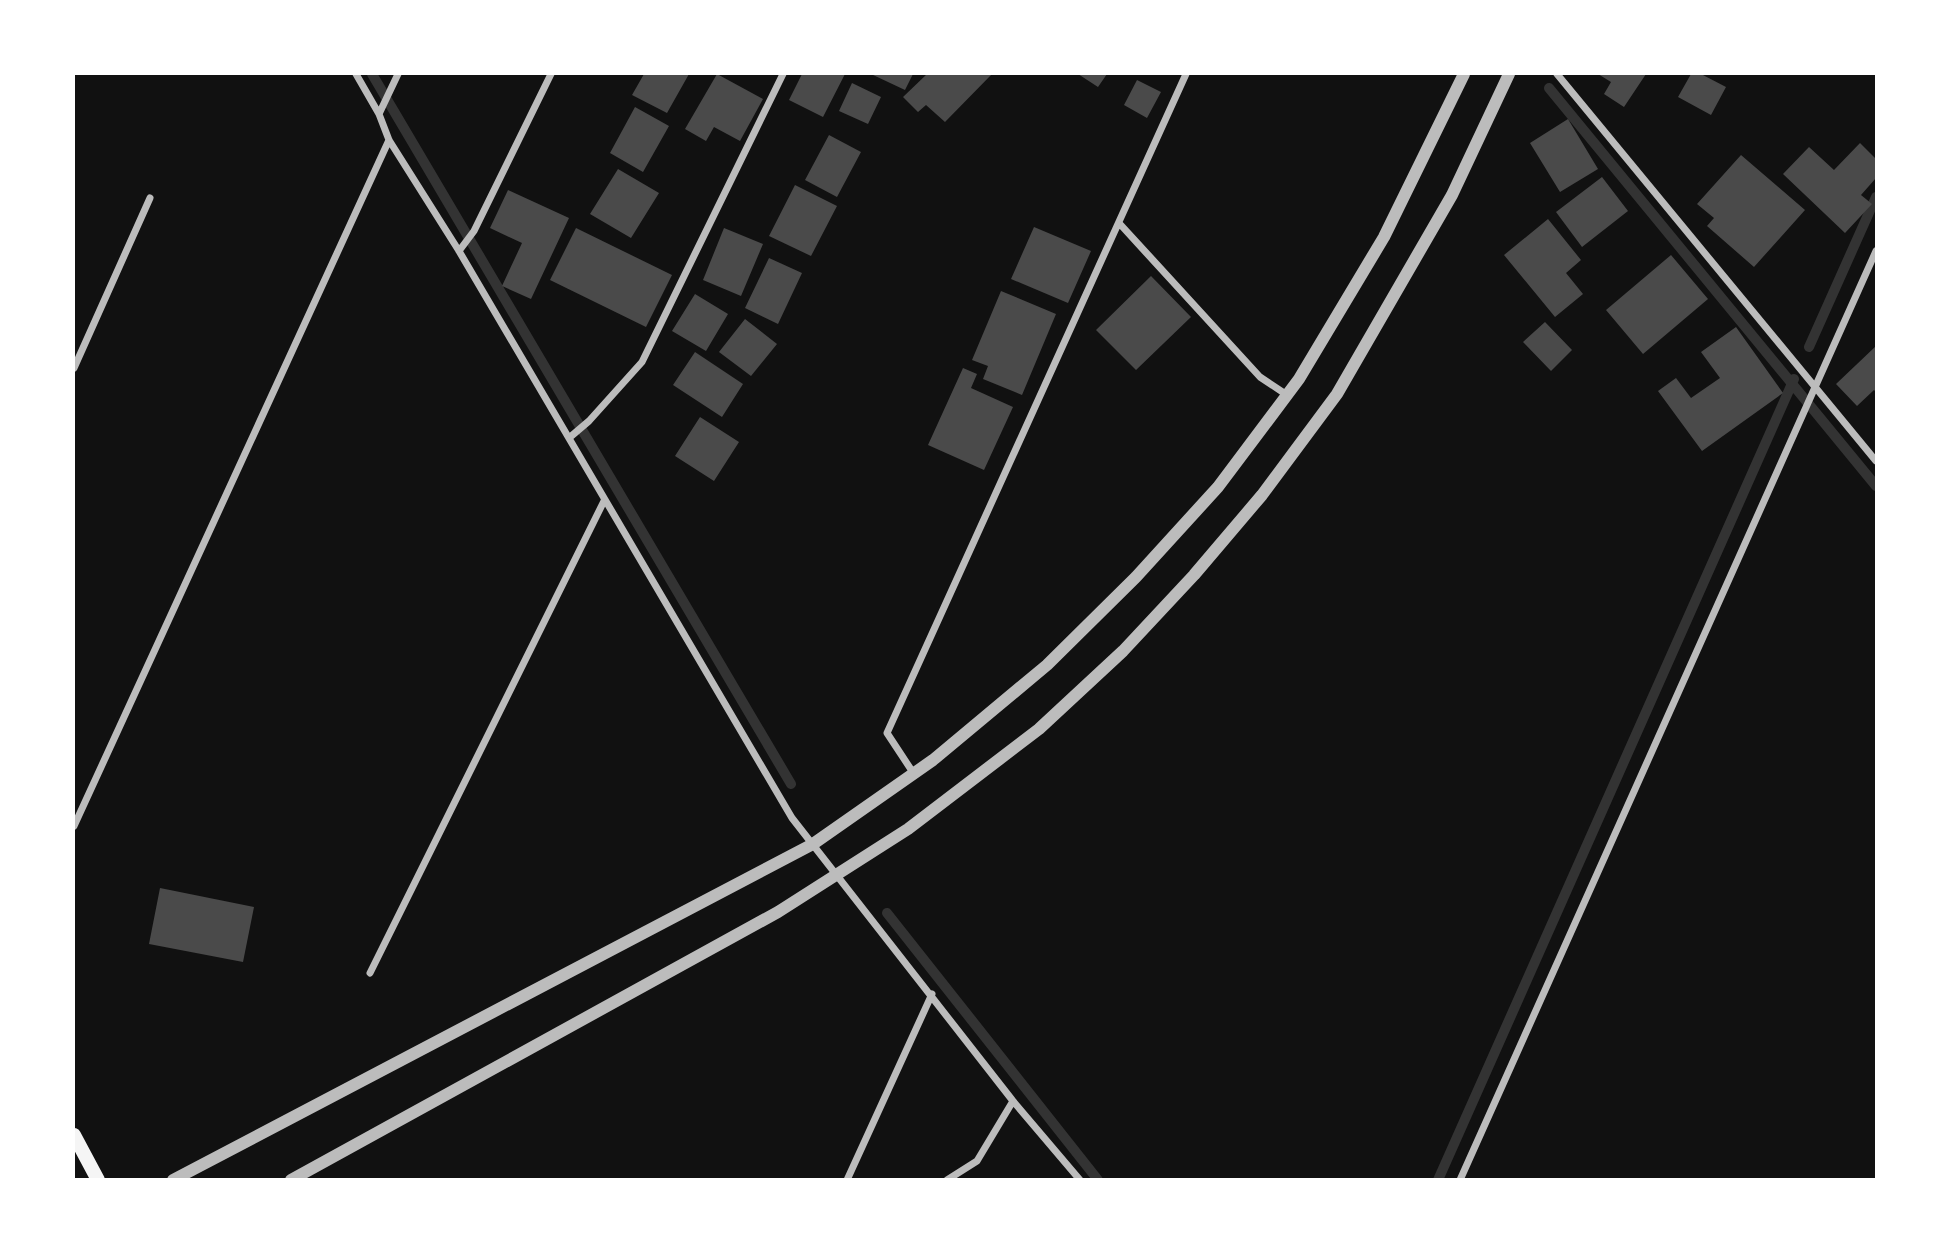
<svg xmlns="http://www.w3.org/2000/svg" width="1950" height="1253" font-family="Lora,serif">
  <style>
    .lines { fill: none; stroke-linecap: round; stroke-linejoin: round }
    .stream { stroke: #333; stroke-width: 10 }
    .building { fill: #4a4a4a }
    .minor { stroke: #bcbcbc; stroke-width: 7 }
    .tertiary { stroke: #bcbcbc; stroke-width: 12 }
    .secondary { stroke: #f5f5f5; stroke-width: 14 }
  </style>
  <rect width="100%" height="100%" fill="#111"/>
  <g class="lines">
    <path class="stream" d="M372,74L791,784
      M1549,88L1876,486
      M1809,347L1876,197
      M887,913L1098,1180
      M1438,1180L1794,379"/>
  </g>
  <path class="building" d="M644,74H689L667,113L632,95Z
    M717,74L763,99L740,141L714,127L706,141L685,129Z
    M802,74H845L823,117L789,100Z
    M871,74H913L905,90Z
    M927,74H992L945,122L926,105L918,112L903,97Z
    M1078,74H1107L1098,87Z
    M1598,74H1646L1624,107L1604,94L1611,82Z
    M1691,74H1701L1726,87L1711,115L1678,97Z
    M1137,80L1161,92L1147,118L1124,105Z
    M852,83L881,97L868,124L839,111Z
    M635,107L669,126L643,172L610,153Z
    M1568,119L1598,169L1560,192L1530,143Z
    M829,135L861,152L837,197L805,180Z
    M1860,143L1876,159V178L1861,195L1872,204L1845,233L1783,174L1809,147L1834,170Z
    M1741,155L1805,210L1754,267L1707,226L1714,218L1697,204Z
    M618,169L659,193L631,238L590,214Z
    M1602,177L1628,211L1582,247L1556,212Z
    M795,185L837,206L811,256L769,236Z
    M508,190L569,218L531,299L502,286L522,243L490,228Z
    M1548,219L1581,260L1566,273L1583,294L1555,317L1504,255Z
    M1034,227L1091,251L1068,303L1011,279Z
    M576,228L672,275L646,327L550,280Z
    M724,228L763,244L741,296L703,280Z
    M1671,255L1708,299L1643,354L1606,310Z
    M769,258L802,273L778,324L745,308Z
    M1151,276L1191,317L1136,370L1096,330Z
    M1001,291L1056,314L1022,395L983,379L988,366L972,360Z
    M695,294L728,314L706,351L672,331Z
    M745,319L777,344L751,376L719,352Z
    M1545,322L1572,350L1551,371L1523,342Z
    M1736,327L1783,393L1702,451L1658,391L1676,378L1691,398L1720,378L1701,352Z
    M1876,346V392L1874,390L1857,406L1836,384Z
    M695,352L743,384L722,417L673,385Z
    M963,368L977,374L971,388L1013,407L984,470L928,445Z
    M700,417L739,442L714,481L675,456Z
    M160,888L254,907L243,962L149,944Z"/>
  <g class="lines">
    <path class="minor" d="M356,74L379,114L389,140L459,251L792,818L1013,1101L1080,1180
      M1557,74L1876,461
      M379,114L398,74
      M1119,223L1260,377L1287,395
      M459,251L474,231L551,74
      M74,368L150,198
      M569,438L589,421L642,362L783,74
      M914,774L887,733L1186,74
      M74,826L389,140
      M370,973L604,501
      M847,1180L932,994
      M947,1180L977,1161L1013,1101
      M1460,1180L1876,251"/>
    <path class="tertiary" d="M173,1180L813,844L933,760L1047,665L1136,577L1218,487L1299,379L1384,237L1464,74
      M291,1180L778,912L908,829L1039,729L1123,651L1194,575L1262,495L1337,394L1452,195L1509,74"/>
    <path class="secondary" d="M74,1135L98,1180"/>
  </g>
  <rect width="1950" height="1253" fill="none" stroke="#ffffff" stroke-width="150"/>
</svg>
